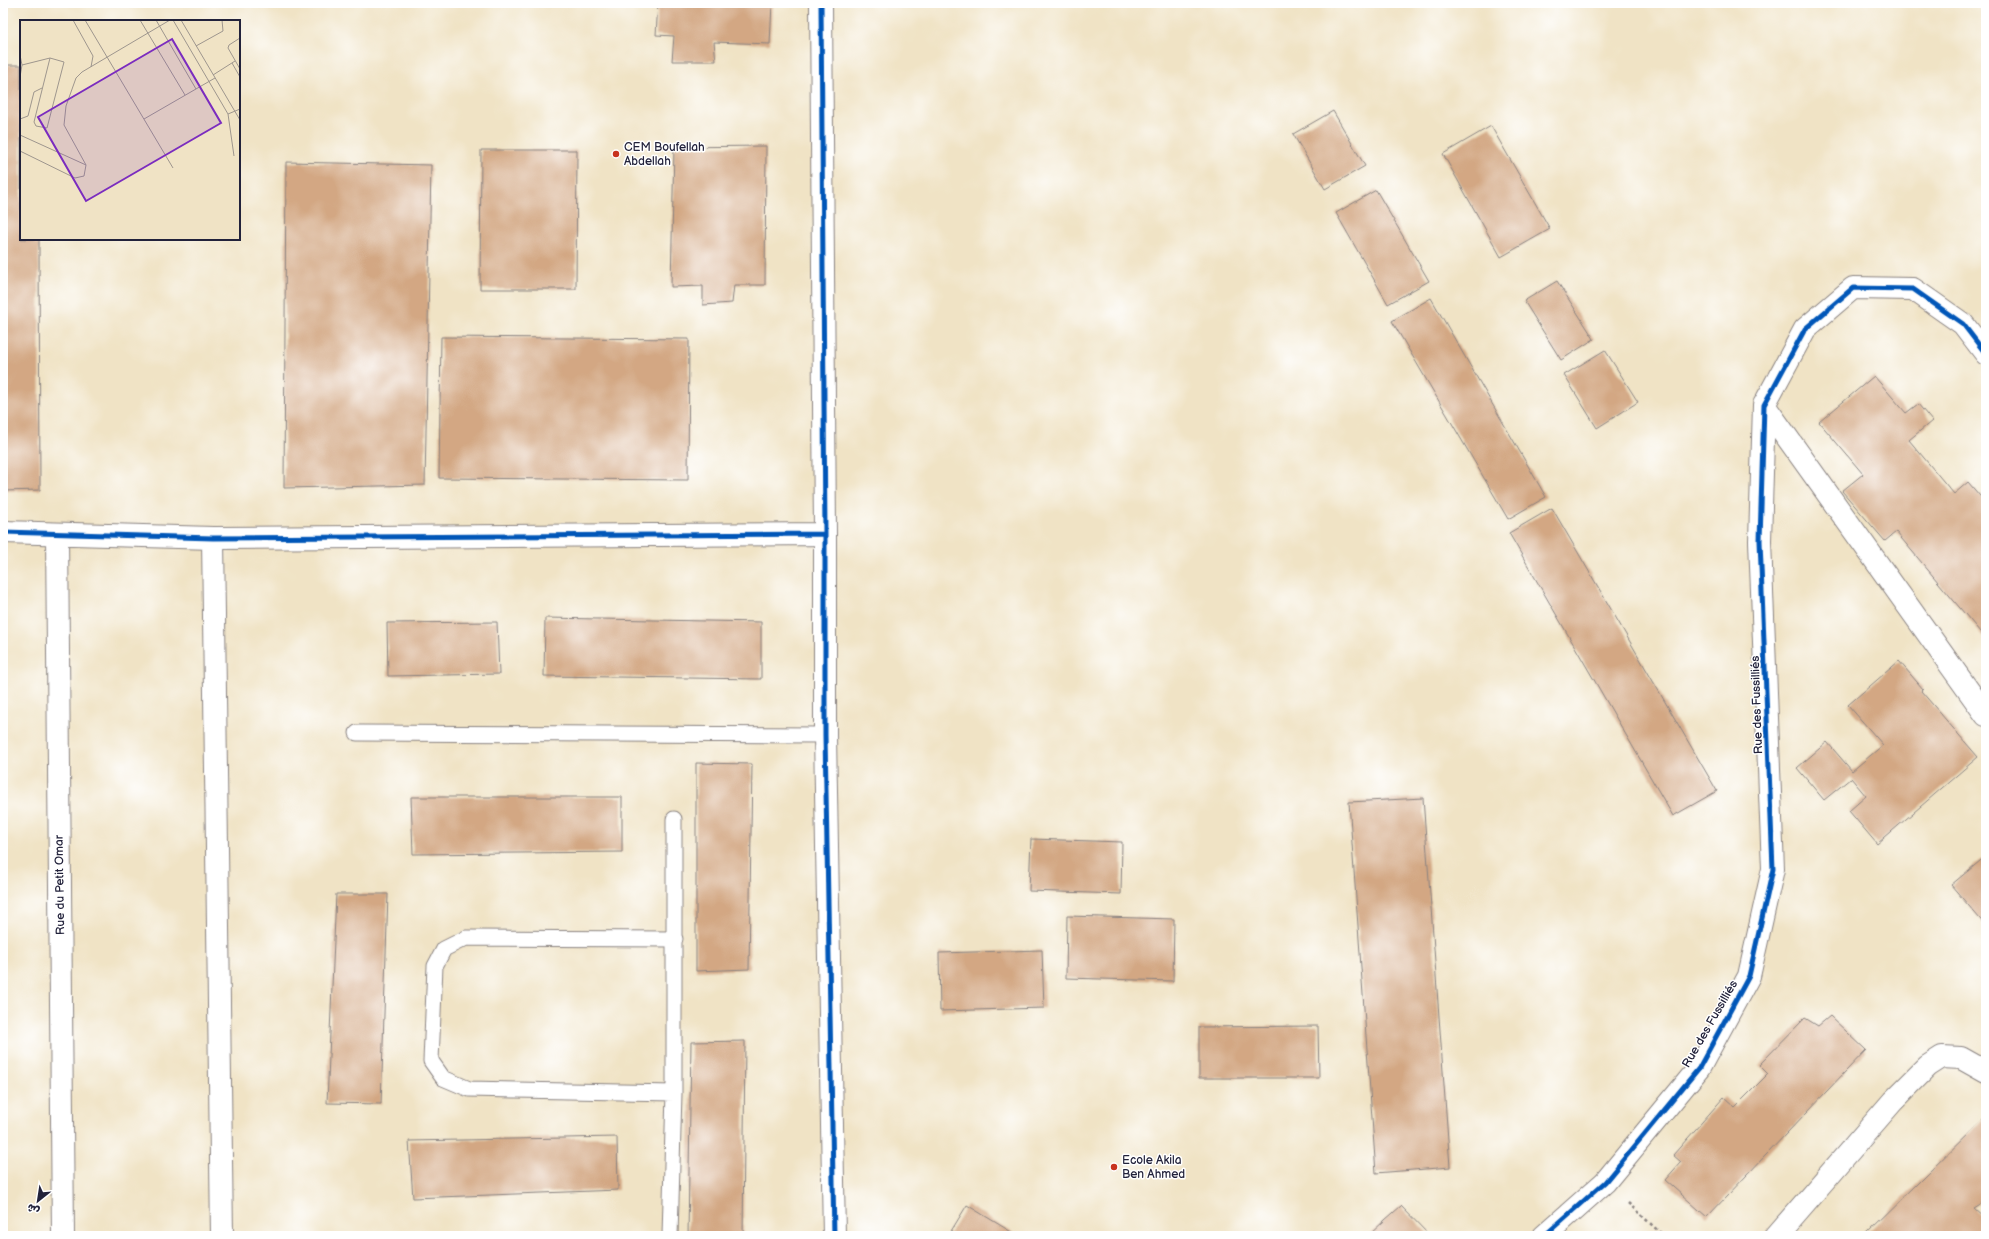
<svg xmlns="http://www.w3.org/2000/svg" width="1989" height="1239" font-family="'Balsamiq Sans','Playpen Sans Arabic',sans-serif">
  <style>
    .building { fill: #d3a783 }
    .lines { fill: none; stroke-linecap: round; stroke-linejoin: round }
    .lane-casing { stroke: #898280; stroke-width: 17 }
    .street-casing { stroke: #898280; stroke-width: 24 }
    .path { stroke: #898280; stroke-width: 2.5; stroke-dasharray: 3 3; stroke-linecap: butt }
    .lane { stroke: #fff; stroke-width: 15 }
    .street { stroke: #fff; stroke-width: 22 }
    .cycleway-casing { stroke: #fff; stroke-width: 8 }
    .cycleway { stroke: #0057b8; stroke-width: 5 }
    .poi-dot { fill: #c8321e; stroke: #fff; stroke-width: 1.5 }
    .labels { text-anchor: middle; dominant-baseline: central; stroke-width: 3; stroke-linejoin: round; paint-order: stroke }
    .poi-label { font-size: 12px; fill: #22223b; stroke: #fff; text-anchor: start }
    .street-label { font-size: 12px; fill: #22223b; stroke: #fff }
    .inset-road { fill: none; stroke: #9e968e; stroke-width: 1 }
    .view { fill: #7b2cbf; fill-opacity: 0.15; stroke: #7b2cbf; stroke-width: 2 }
    .inset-edge { fill: none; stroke: #22223b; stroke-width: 2 }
  </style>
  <rect width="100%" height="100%" fill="#fff"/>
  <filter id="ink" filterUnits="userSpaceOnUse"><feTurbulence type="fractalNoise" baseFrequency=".025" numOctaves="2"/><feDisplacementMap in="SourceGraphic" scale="8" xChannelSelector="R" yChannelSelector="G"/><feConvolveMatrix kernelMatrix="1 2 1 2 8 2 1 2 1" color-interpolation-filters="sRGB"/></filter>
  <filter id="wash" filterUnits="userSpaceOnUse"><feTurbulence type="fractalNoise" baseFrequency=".012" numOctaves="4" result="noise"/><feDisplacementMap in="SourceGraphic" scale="16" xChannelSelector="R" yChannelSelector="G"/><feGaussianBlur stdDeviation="0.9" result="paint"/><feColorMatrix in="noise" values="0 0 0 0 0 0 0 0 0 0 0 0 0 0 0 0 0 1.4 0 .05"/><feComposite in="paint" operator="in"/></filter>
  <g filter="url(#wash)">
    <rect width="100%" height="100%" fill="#f0e3c5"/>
    <g id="blocks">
      <path class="building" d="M658,3H772L770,44L714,42L716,61H672L674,36L656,35Z
        M3,65H21V239H39L40,490L3,491Z
        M1333,111L1365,166L1325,189L1293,134Z
        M1491,126L1550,229L1501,257L1443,154Z
        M766,146L765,285H734L732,303L703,305V286L671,287L674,147Z
        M481,150H577L576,289H480Z
        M286,162L431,165L425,485L284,488Z
        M1376,190L1429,281L1388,304L1336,213Z
        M1557,281L1594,339L1561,360L1524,301Z
        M1431,298L1546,497L1508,519L1392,321Z
        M441,337L689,339L688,480L439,478Z
        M1605,350L1638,402L1597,428L1564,375Z
        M1874,376L1906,413L1918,404L1932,421L1909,440L1954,494L1968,482L1986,503V639L1896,532L1885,541L1842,491L1863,474L1819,422Z
        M1552,508L1717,791L1673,816L1509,533Z
        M545,618L761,622V679L544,676Z
        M497,622L499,674L388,676L387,623Z
        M1899,661L1923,689L1921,691L1978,757L1877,844L1849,811L1866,796L1851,778L1824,800L1797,768L1827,742L1852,771L1883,745L1848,705Z
        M696,763L752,764L749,969L696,971Z
        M411,797H622V852L413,854Z
        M1423,798L1450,1167L1376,1173L1349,802Z
        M1031,839L1122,842L1121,894L1029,891Z
        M1986,856V926L1951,885Z
        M336,894H388L381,1104L327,1103Z
        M1067,916L1174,919L1173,981L1066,978Z
        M1042,950L1044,1008L940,1011L939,953Z
        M1830,1016L1866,1050L1707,1217L1665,1180L1681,1162L1673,1155L1724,1097L1735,1107L1768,1074L1759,1065L1805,1018L1818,1026Z
        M1318,1026L1319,1078H1199V1027Z
        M745,1041L743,1236H688L691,1042Z
        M1983,1119L1986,1122V1199L1973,1207L1986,1219V1233L1983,1236H1864Z
        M617,1137L618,1190L413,1198L409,1141Z
        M967,1205L1018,1236H948Z
        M1401,1206L1430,1236H1368L1385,1220Z"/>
    </g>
  </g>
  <g filter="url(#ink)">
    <use href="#blocks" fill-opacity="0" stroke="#898280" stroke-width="1"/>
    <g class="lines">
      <defs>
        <path id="lane" d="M357,733L825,735
          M674,1093L469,1089L443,1078L431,1061L435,966L444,949L466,938L675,939
          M670,1236L674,1093V819"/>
        <path id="street" d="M821,3L825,534V735L834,1236
          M1764,405L1986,715
          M3,532L213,538L825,534
          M57,534L63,1236
          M213,538L222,1236
          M1544,1236L1605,1182L1699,1068L1749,976L1773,869L1760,541L1764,405L1805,329L1853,288L1913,289L1963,324L1986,354
          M1776,1236L1893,1101L1928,1066L1942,1057L1961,1058L1986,1072"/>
      </defs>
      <use href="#lane" class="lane-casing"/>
      <use href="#street" class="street-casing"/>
      <path class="path" d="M1628,1203L1664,1236"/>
      <use href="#lane" class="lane"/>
      <use href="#street" class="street"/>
      <defs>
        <path id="cycleway" d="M821,3L825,534V735L834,1236
          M3,532L213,538L825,534
          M1544,1236L1605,1182L1699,1068L1749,976L1773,869L1760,541L1764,405L1805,329L1853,288L1913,289L1963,324L1986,354"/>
      </defs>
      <use href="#cycleway" class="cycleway-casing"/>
      <use href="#cycleway" class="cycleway"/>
    </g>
  </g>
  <g class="poi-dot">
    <circle cx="616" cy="154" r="4"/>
    <circle cx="1114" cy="1167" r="4"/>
  </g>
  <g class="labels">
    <g class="poi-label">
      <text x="624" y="147">CEM Boufellah<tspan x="624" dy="14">Abdellah</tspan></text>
      <text x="1122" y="1160">Ecole Akila<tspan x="1122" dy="14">Ben Ahmed</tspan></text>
    </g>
    <g class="street-label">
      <text transform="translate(1757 705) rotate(-92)">Rue des Fussilliés</text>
      <text transform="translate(60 885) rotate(-91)">Rue du Petit Omar</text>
      <text transform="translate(1710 1024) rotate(-60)">Rue des Fussilliés</text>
    </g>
  </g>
  <g transform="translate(20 20)">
    <rect width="220" height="220" fill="#f0e3c5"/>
    <path class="inset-road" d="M53,0L73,36L71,47M65,0L153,148M120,0L165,75M136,0L176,69M153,0L208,94M161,0L220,100M220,18L209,25L208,28L220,49M176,26L203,11L202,0M0,35L2,45L0,57M212,43L220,57M2,45L30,38L44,42L27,108L16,106L14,102L30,38M193,55L215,41M208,94L214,136M208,94L220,89M0,99L8,96L14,72L22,68M124,99L195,58M0,115L66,145M0,131L55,158L64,156L66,145L44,105L46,86L56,58L62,52L150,0"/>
    <path class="view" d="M152,19L201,103L66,181L18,97Z"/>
    <rect width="220" height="220" class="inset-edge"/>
  </g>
  <rect width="1989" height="1239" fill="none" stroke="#fff" stroke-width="16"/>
  <g transform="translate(38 1201) rotate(210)" stroke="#ffffff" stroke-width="3" paint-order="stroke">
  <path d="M0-3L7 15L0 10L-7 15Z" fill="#22223b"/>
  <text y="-6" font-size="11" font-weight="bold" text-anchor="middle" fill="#22223b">ش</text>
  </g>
</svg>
